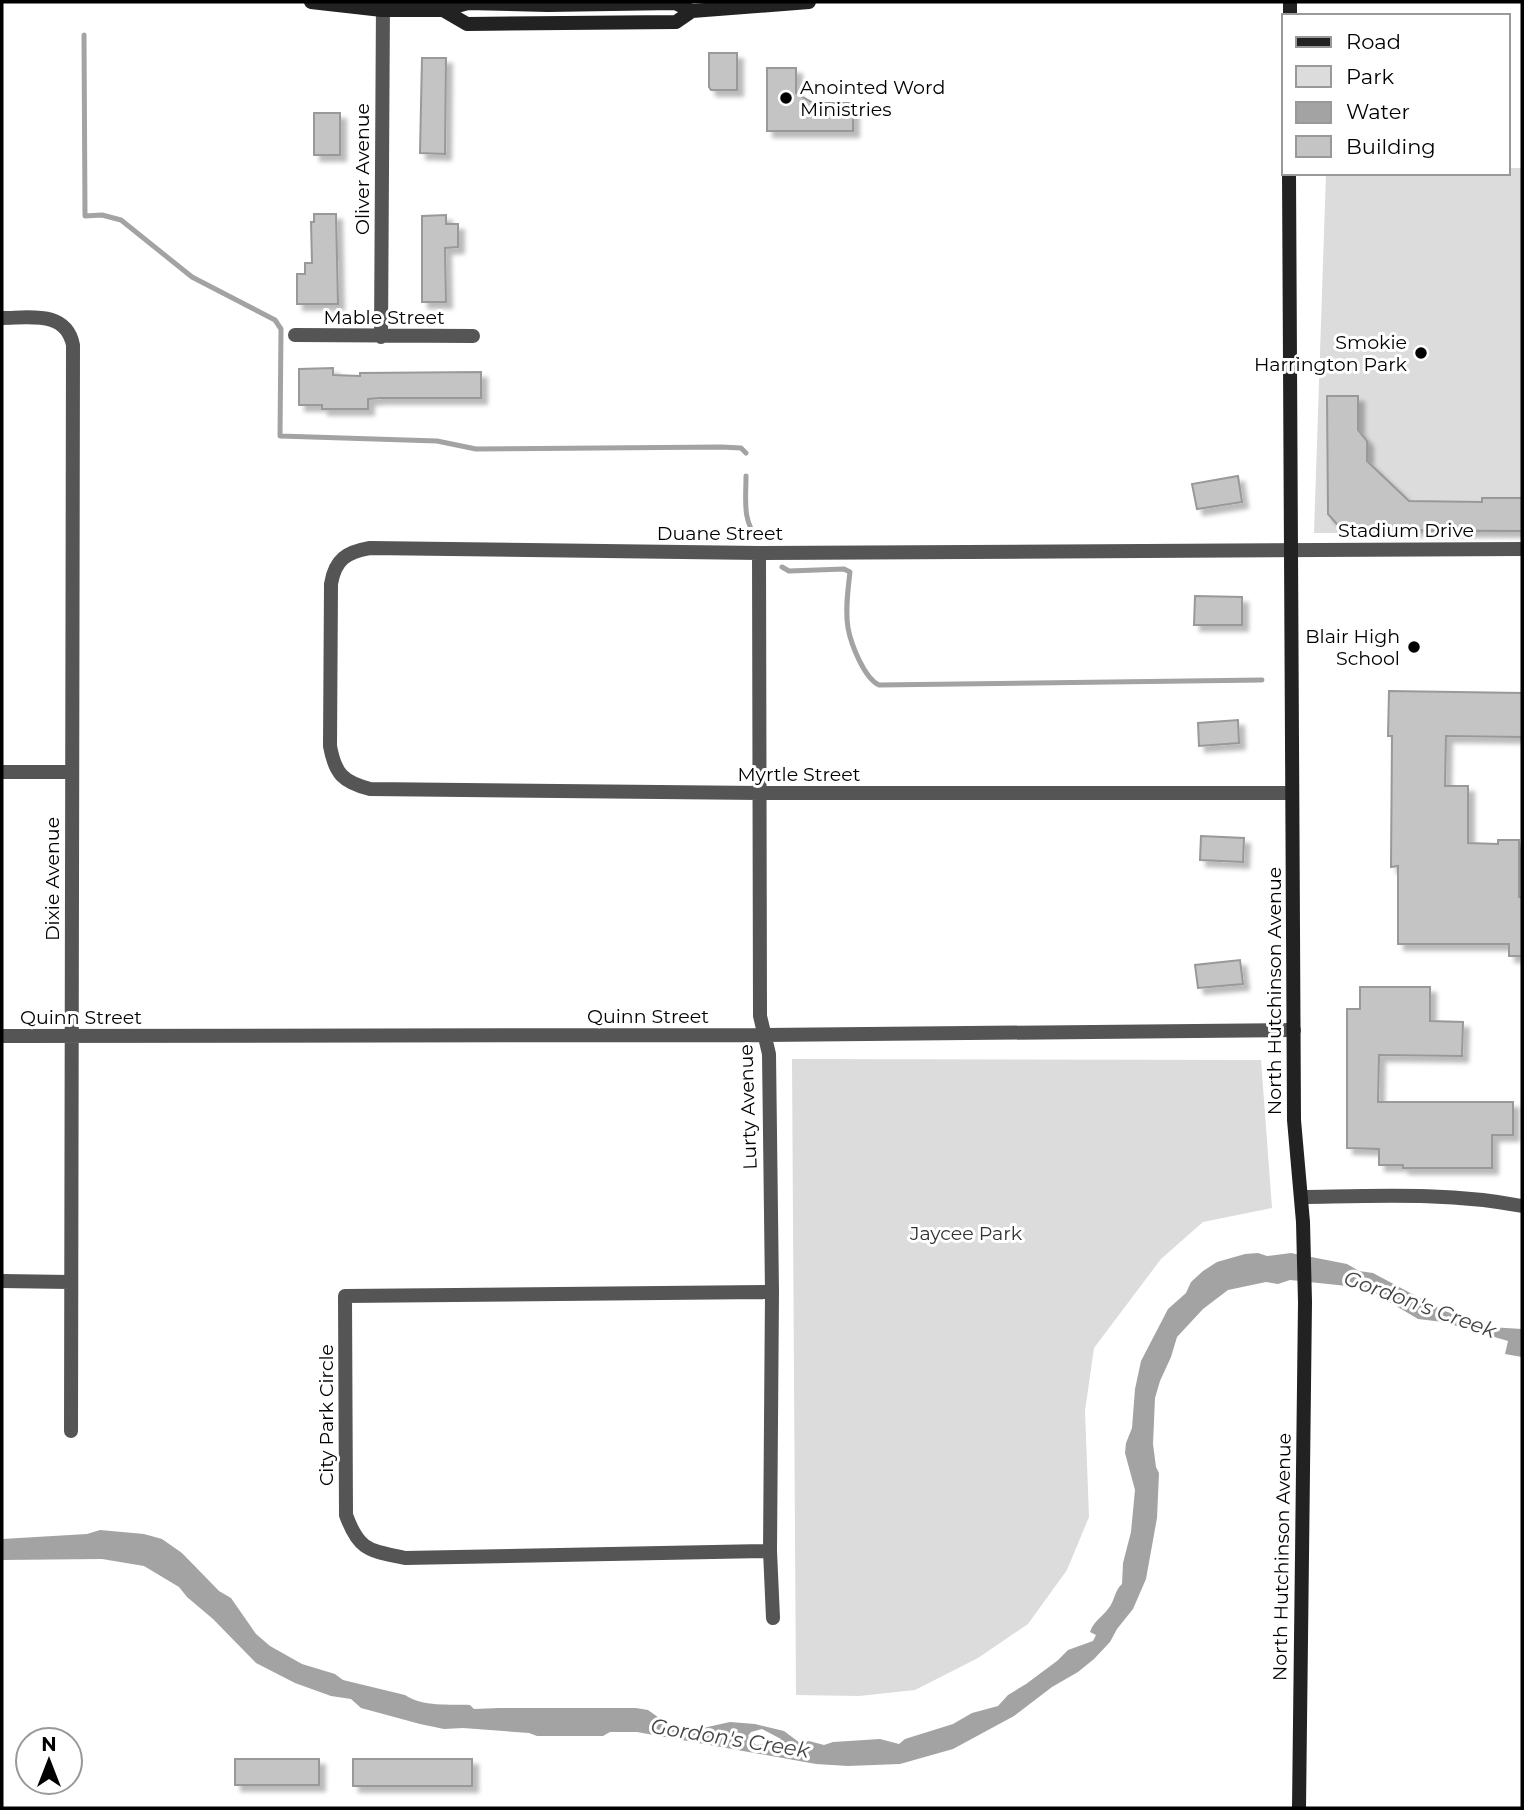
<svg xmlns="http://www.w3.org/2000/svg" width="1524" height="1810" font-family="Montserrat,sans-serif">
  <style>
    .green { fill: #dcdcdc }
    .water { fill: #a3a3a3; fill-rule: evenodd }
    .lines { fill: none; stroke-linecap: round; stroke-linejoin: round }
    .stream { stroke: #a3a3a3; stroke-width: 5 }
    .building { fill: #c4c4c4; stroke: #999; stroke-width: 2; filter: url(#shadow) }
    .minor { stroke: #555; stroke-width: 14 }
    .secondary { stroke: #222; stroke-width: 14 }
    .poi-dot { fill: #000; stroke: #fff; stroke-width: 2.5 }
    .labels { text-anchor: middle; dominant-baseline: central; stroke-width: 6; stroke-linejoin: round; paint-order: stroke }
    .poi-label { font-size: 19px; fill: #000; stroke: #fff; text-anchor: end }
    .street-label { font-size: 19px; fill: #000; stroke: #fff }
    .park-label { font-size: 19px; fill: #333; stroke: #fff }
    .water-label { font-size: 21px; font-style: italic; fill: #444; stroke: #fff }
  </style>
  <defs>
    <filter id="shadow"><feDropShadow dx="6" dy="6" stdDeviation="2" flood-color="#0004"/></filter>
  </defs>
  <rect width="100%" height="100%" fill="#fff"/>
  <path class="green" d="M1508,168H1522V532L1314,533L1326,173H1508Z
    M792,1059L1261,1060L1272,1208L1203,1222L1161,1259L1094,1348L1085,1411L1089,1517L1067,1570L1028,1624L978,1658L915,1690L859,1696L796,1695Z"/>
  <path class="water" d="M1258,1253L1267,1256L1291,1253L1347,1264L1359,1271L1373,1273L1442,1310L1464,1318L1490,1327L1522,1329V1357L1505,1354L1508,1341L1443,1322L1418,1319L1376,1294L1347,1286L1290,1280L1278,1284L1266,1282L1228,1290L1203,1309L1177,1337L1171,1357L1160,1381L1155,1398L1153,1444L1156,1467L1159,1473L1157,1518L1146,1579L1133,1609L1117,1629L1110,1642L1094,1659L1078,1672L1052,1687L1014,1716L953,1749L900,1764L848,1766L816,1764L637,1732H610L603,1736H537L529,1733L463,1728L444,1729L420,1724L361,1708L351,1699L331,1696L295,1683L256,1663L213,1619L187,1597L179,1587L144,1566L102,1559L2,1560V1539L87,1534L100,1530L144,1534L162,1539L182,1553L219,1591L231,1598L256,1634L270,1646L302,1664L335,1674L343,1680L405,1695C422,1707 450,1704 470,1705L474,1709L499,1708H636L648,1710L669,1725L703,1728L730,1722L755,1724L784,1731L800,1743L809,1741L824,1745L833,1742L880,1739L899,1744L905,1739L953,1724L972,1713L998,1706L1008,1695L1026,1684L1057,1661L1068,1650L1093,1641L1096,1635L1090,1632C1093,1622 1102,1617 1108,1609C1115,1601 1114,1591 1122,1584L1123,1563L1131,1532L1135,1490L1125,1453L1126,1443L1132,1428L1135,1389L1141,1361L1168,1309L1186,1293L1191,1282L1203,1271L1217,1262L1245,1254ZM762,1729L781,1739L775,1743L756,1745L748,1736L751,1732Z"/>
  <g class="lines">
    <path class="stream" d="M84,35L85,216L102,215L121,220L192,277L275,320L281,329L280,436L437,441L476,449L721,447L741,448L746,453
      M746,476C746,501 742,520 758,540
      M782,567L789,571L844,569L850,572C848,589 845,610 848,628C851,644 864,678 879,685L1262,680"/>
  </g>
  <path class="building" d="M709,53H737V90H711L709,87Z
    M422,58H446L445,154L420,153Z
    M767,68H796V93L813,103H853V131H767Z
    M314,113H340V155H314Z
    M314,214H336L338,304H297V274H305V263H312L311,222H314Z
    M446,215V224H458V247L445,248L446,302H422V216Z
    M333,368V375L360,376V373L481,372V398H381L368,399V409H322V405H299V369Z
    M1327,396H1358V430L1367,441V461L1409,501L1482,502V498H1522V531L1355,530L1349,525L1343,531L1328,514Z
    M1238,476L1242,502L1197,509L1192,484Z
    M1195,596L1242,597V625H1194Z
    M1389,691L1522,693V737L1446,736L1445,786H1468V843L1498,844V840H1519V897H1522V956H1509V944H1398V866L1391,867L1392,736H1388Z
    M1238,720L1239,743L1199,746L1198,723Z
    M1201,836L1244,838L1243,862L1200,860Z
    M1240,960L1243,984L1198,988L1195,965Z
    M1360,987H1430V1021L1463,1022L1462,1056L1379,1055L1378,1102H1513V1135H1492V1168H1403V1165H1379V1149L1347,1148V1009H1360Z
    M235,1759H319V1785H235Z
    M353,1759H472V1786H353Z"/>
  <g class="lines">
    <path class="minor" d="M2,318C29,318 66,310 73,345L71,1431
      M295,335L473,336
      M381,337L383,2
      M759,553L760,1016L769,1054L772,1292L770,1551L773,1618
      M2,772H72
      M1292,793H760L370,789C343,782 335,774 330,746L331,584C335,559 347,552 370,548L759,553L1522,549
      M2,1036L765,1035L1294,1030
      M1301,1197C1375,1196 1449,1192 1522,1206
      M2,1281L70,1282
      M770,1551L405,1558C369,1550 359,1551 346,1515L345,1296L772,1292"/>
    <path class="secondary" d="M311,2L382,10H443L468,3L548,5L675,3L692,11L809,2
      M443,10L467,24L676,22L692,11
      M1290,16V2
      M1289,173L1294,1120L1303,1222L1305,1302L1299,1808"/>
  </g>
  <g class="poi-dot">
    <circle cx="786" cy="98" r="7"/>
    <circle cx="1421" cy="353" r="7"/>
    <circle cx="1414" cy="647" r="7"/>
  </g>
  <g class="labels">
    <g class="poi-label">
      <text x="800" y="87" text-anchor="start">Anointed Word<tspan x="800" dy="22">Ministries</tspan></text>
      <text x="1407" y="342">Smokie<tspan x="1407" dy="22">Harrington Park</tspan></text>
      <text x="1400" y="636">Blair High<tspan x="1400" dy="22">School</tspan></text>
    </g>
    <g class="street-label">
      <text transform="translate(362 169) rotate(-90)">Oliver Avenue</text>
      <text x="384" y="317">Mable Street</text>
      <text x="1406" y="530">Stadium Drive</text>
      <text x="720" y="533">Duane Street</text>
      <text x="799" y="774">Myrtle Street</text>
      <text transform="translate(52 879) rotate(-90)">Dixie Avenue</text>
      <text transform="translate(1274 991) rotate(-90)">North Hutchinson Avenue</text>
      <text x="648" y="1016">Quinn Street</text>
      <text x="81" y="1017">Quinn Street</text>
      <text transform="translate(748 1107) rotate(-92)">Lurty Avenue</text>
      <text transform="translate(326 1415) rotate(-90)">City Park Circle</text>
      <text transform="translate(1282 1557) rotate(-89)">North Hutchinson Avenue</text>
    </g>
    <g class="park-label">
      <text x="966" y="1233">Jaycee Park</text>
    </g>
    <g class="water-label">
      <text transform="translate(1420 1304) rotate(20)">Gordon's Creek</text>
      <text transform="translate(730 1738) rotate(9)">Gordon's Creek</text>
    </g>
  </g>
  <rect width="1524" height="1810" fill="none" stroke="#000000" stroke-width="7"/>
  <rect x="1282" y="14" width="228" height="161" fill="#ffffff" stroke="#999999" stroke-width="2"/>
  <rect x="1296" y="37" width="35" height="10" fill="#222222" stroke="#999999" stroke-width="2"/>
  <text x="1346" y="49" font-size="21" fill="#000000">Road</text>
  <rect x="1296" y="66" width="35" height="21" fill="#dcdcdc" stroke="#999999" stroke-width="2"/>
  <text x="1346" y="84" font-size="21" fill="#000000">Park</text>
  <rect x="1296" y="102" width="35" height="21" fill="#a3a3a3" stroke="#999999" stroke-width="2"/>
  <text x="1346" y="119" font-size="21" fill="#000000">Water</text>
  <rect x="1296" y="136" width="35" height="21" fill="#c4c4c4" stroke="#999999" stroke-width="2"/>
  <text x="1346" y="154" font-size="21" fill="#000000">Building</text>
  <g transform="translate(49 1761)"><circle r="33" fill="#ffffff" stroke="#999999" stroke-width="2"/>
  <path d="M0-5L12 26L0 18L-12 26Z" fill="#000000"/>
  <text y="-10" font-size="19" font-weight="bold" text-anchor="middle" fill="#000000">N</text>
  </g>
</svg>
